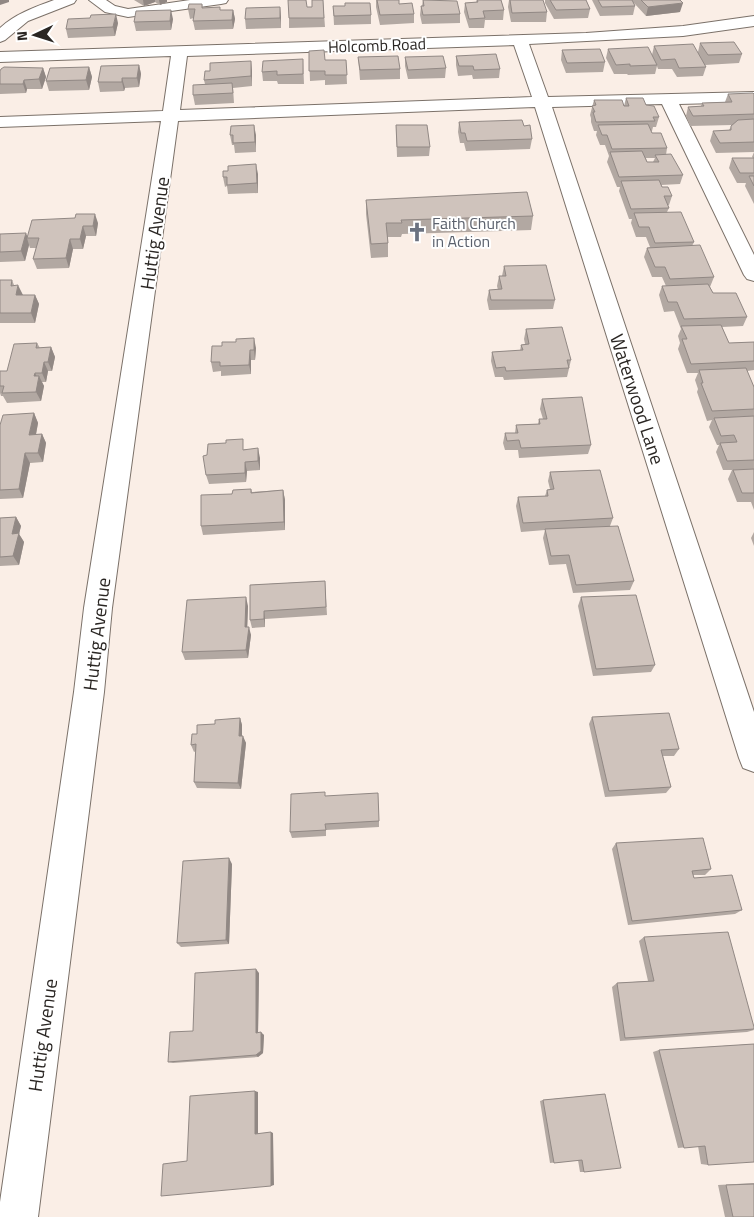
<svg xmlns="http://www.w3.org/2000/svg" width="754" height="1217" font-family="'Titillium Web',sans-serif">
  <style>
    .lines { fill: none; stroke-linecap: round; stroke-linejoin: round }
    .minor-casing { stroke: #7b7169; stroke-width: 2 }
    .minor { fill: #fff; fill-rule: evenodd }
    .wall { fill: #b2a8a2; fill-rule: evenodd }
    .shaded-wall { fill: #918884 }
    .building { fill: #cfc3bc; stroke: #918884 }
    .labels { text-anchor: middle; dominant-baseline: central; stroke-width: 4; stroke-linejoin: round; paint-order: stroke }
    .far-street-label { font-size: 16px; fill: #2a2623; stroke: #fff }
    .far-worship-label { font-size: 16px; fill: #5b616d; stroke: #fff; text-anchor: start }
    .street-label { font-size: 19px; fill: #2a2623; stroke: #fff }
  </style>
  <rect width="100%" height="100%" fill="#faeee6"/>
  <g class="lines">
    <defs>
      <path id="minor" d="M54,0H76L74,3L28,21L5,40L0,42V28C15,14 35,7 54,0Z
        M89,0H106L115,6L128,9L190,0H228L226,3L221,4L128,17L105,12Z
        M754,16V26L683,36L529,44L548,97L754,92V102L679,104L754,255V281L747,279L744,275L662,104L552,107L754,712V772L743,768L739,758L535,107L178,121L112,608L104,692L38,1217H0V1202L74,692L84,608L161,121L0,127V117L163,111L171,56L0,62V52L586,33L683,26ZM514,45L532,97L180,110L187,56Z"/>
    </defs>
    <use href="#minor" class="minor-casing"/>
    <use href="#minor" class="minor"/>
  </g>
  <path class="wall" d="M134,0H167V2L160,5L155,2L144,6Z
    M323,0L325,27L289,28V18L307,7H312Z
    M376,0H399V4L414,14V23L380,25L376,7Z
    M423,0L460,14V23L422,24L420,15L421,6H422Z
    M477,0H501L504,10L503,20H485L484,28H469L464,12L465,3L476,2Z
    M509,0H524L547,12L546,22H511L508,7Z
    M545,0H586L590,9L588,18L554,19L545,3Z
    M592,0H680V12L646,16L634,3L635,6L633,15L600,16Z
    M202,4L203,8L220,7V10H233L235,19L233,29L195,30L193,21L194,18L190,19L188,9Z
    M333,6L371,15V24L334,25Z
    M280,7L281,28L246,29L245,19Z
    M90,18L118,23L115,36L68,38L66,29Z
    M173,19L171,30L136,31L134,22Z
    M700,43L742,54L739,63L705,65L706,67L703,76L677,77L672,69H658L657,66L655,74L628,75L627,74H614L606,58L608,49L652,55L654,46L698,52Z
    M562,50L605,62L603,72L566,73L561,60Z
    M309,51L325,60H346L347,84L325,85V80L310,81Z
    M456,56L500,69L499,78L473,79L472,75L458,76L456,65Z
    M358,57L400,69V79L360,80Z
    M405,57L446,68L445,78L408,79L405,66Z
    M303,59L304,84H278L277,81H263L262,72Z
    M251,61L252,86L233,88L234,103L195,105L193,95L205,84L204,80L210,71Z
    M139,65L141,74L139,87L125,88L124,91L100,92L98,82Z
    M89,67L92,77L89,90L49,91L46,81Z
    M43,68L46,77L42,89H27L26,93L0,94V71Z
    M728,94H754V204L745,186L746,183H737L729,168L732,158H753L752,157L754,152L716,153L710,141L713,131L729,130L732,125L690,126L686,116L688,107L701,106L702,103L725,102Z
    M626,98L646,105L659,117L656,127H653L652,131H650L667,148L666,155L683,175L680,184L661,185L662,187L672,196L669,205H668L669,208L667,212L694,242L692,246L714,277L710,287L713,293L747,317L743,326L722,327L729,343L754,342V370L747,371L754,387V510L751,502H737L728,479L732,470H723L716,452L719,445H717L709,427L712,420L707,421L697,392L698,389L695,380L698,373H687L678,349L680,343L678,336L681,329L674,311L664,312L659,295L662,286H666L662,277H652L644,257L647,248L650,247L646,237H636L631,223L632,219H629L619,191L620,187H617L607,162L609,156L605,145H600L596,135L597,131H594L591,122V118L590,115L594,100L624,106ZM646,158H655L653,162H647Z
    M459,122L524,126L532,139L530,149L466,151L464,143H460L458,132Z
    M254,125L256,152L235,153L234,145H232L230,135Z
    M396,125L430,147L429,156L397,157Z
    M258,174V193L228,194L227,186L225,187L223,177Z
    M366,200L533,216L531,230L402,234L401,237H388V257L371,258L366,214Z
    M98,223L96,236H86L83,249H73L69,268L37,269L33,259L36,248H30L29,245L25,261L0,262V234L27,236Z
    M504,266L555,300L553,309L489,310L487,300L489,290H498L497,286L499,276H502Z
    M0,280H12L14,285L22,295H35L39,304L35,323H0Z
    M526,329L571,360L567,377L504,380L503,377H495L491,361L492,352L520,351L521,345L525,344L524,339Z
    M37,343L40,348L51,347L55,357L52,371H48L46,382H42L44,386L41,401L7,403L3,396H1L0,393V371H7Z
    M256,348L255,360H251V374L221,376V371L213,372L211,362Z
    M542,399L591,445L588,454L519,458L518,450H505L503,443L505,433H515L516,425L538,424L539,419H543L540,409Z
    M34,413L38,423L36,435L42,434L46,443L43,462L30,463L23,498L0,499V425Z
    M245,449L260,458V470L247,471L246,482L209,484L206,475Z
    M550,472L613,518L610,526L634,581L630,590L573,593L566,564L549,565L543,538L545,530L521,532L516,506L518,497L545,496L547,490L550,489L548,481Z
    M251,489L252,492L283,490L285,500V530L203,535L201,526L232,494Z
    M16,517L21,526L19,534L24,542L19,565L0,566V518Z
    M754,532V546L751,538Z
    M325,581L327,615L265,619V627L252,628L250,620V585Z
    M581,597L655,665L651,672L593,676L578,606Z
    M248,606L247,627L251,635L248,658L185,660L182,652Z
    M592,717L679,749L674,756H663L671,787L666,793L605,797L589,724Z
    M240,718L242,725V736L246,743L241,789L197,788L194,782L196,751L194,752L191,745L197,734L215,724Z
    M326,796L379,821V827L326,830V836L292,838L290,832Z
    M616,843L711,869L705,875H693L694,878L742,910L735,914L628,925L612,849Z
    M232,864L229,944L181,947L177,943Z
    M644,937L754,1030L747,1032L620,1041L612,987L617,983L648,981L639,941Z
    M259,973L258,1032L264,1035L263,1053L258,1057L173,1063L168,1062L193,1031Z
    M754,1044L708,1165L701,1164L698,1146L678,1148L653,1052L659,1050Z
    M605,1094L584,1172H580L578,1160L550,1163L540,1101L543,1100Z
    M754,1183V1217H725L718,1185Z"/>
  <path class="shaded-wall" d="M0,0H9V2L0,5Z
    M143,0H155V2L144,6Z
    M159,0H167V2L160,5Z
    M683,3L680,12L646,16L648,7Z
    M280,7L281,17V28L280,18Z
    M171,10L173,19L171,30L170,21Z
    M233,10L235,19L233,29L232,20Z
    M116,14L118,23L115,36L113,27Z
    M251,61L252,71V86L251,76Z
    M139,65L141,74L139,87L137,78Z
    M89,67L92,77L89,90L86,80Z
    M43,68L46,77L42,89L39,79Z
    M122,78L125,88L124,91L122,82Z
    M24,80L27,89L26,93L23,84Z
    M254,125L256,135V152L255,142Z
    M256,164L258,174V193L257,183Z
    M95,214L98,223L96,236L93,226Z
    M83,226L86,236L83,249L80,239Z
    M26,233L28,238H27L29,245L25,261L21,251Z
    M70,239L73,249L69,268L66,258Z
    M18,285L23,295H16Z
    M35,295L39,304L35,323L31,313Z
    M254,338L256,348L255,360L254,350Z
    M51,347L55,357L52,371L48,362Z
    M250,350L251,360V374L249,365Z
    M44,362L48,371L46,382L42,373Z
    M35,373L39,381V376L44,386L41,401L36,392L34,376Z
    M34,413L38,423L34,444L29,435Z
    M42,434L46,443L43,462L38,453Z
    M258,448L260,458V470L258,461Z
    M25,453L30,463L23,498L19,489Z
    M245,462L247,471L246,482L245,473Z
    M283,490L285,500V530L284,522Z
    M16,517L21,526L19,534L24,542L19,565L13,556L12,534Z
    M246,597L248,606L247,635L245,627Z
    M264,611L265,619V627L264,619Z
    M249,627L251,635L248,658L246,650Z
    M240,718L242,725V743L239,736Z
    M243,736L246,743L241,789L238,783Z
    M229,858L232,864L229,944L226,940Z
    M256,969L259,973L258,1035L256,1033Z
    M261,1032L264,1035L263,1053L258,1057L256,1055Z
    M255,1091L258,1092V1135L255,1134Z
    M271,1132L273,1133L274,1185L271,1186Z"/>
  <path class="building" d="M288,0H306L307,7H312V0H323L324,18H289Z
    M377,0H399V4L412,3L414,14L380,15Z
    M423,0L457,1L460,14L423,15L421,6H424Z
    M477,0H501L504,10L483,11L485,18L469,19L465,3L478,2Z
    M510,0H543L547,12L512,13Z
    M550,0H586L590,9L556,10Z
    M598,0H632L635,6L602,7Z
    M641,0H680L683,3L648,7Z
    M345,3H370L371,15L334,16L333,6H345Z
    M189,4H202V8L220,7V10H233L232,20L193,21L195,9H188Z
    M280,7V18L245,19L246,8Z
    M171,10L170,21L134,22L136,11Z
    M116,14L113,27L66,29L68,19L90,18L91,15Z
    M734,42L742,54L708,55L700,43Z
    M693,44L706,67L679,68L675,59L661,60L654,46Z
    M648,47L657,65L630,66V64L616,65L608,49Z
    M600,49L605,62L567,63L562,50Z
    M324,50L325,60H346L347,75H325V71H309V51Z
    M496,54L500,69L474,70L473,66H459L456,56Z
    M398,56L400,69L360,70L358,57Z
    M443,56L446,68L408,70L405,57Z
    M303,59V74L277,75V71L262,72L263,61Z
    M251,61V76L204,80L205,71H210V63Z
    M139,65L137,78H122V82H98L101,66Z
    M4,67L43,68L39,79L24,80L23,84H0V71L1,69Z
    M89,67L86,80L46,81L50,68Z
    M232,83L233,93L193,95V85Z
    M753,93L754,94V114L693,116L688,107L704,106L702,103L732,102L728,94Z
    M626,98H643L646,105L654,106L659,117H653L655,121L596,122L593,112H595L592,106L596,105L594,100H622L624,106H629Z
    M754,119V142L720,143L713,131L731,130V126L738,120Z
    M522,120L524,126L530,125L532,139L467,141L465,133H461L459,122Z
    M648,124L652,133H661L667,148L612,149L607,135H602L598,125Z
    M254,125L255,142L233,143V135H230L231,126Z
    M396,125H427L430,147H397Z
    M642,151L647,162H659L655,155L671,154L683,175L619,177L610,152Z
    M732,158H754V173H740Z
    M256,164L257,183L227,185V177H223V171H228V166Z
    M749,176H754V186Z
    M659,180L662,187H668L672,196H664L669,208L631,209L621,181Z
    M527,192L533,216L401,220L402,223H386L388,243L371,244L366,200Z
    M681,212L694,242L655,243L649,227H639L634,213Z
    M76,214H95L93,226H83L80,239H70L66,258L33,259L39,238H27L32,220L75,218Z
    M26,233L21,251L0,252V234Z
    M700,245L714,277L670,279L665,267H655L647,248Z
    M546,265L555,300H491L489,290L502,289L499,276H506L504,266Z
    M0,280H12L11,286L18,285L16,295H35L31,313H0Z
    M708,284L713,293H736L747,317L684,319L677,302H668L662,286Z
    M721,325L729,343L754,342V361L691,364L682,339H687L681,326Z
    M562,327L571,360H567L569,368L506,371L505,367L496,368L492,352L523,350L521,345L529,344L526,329Z
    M254,338V350H250L249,365L220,366V362H211L212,346H222V342H236V339Z
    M37,343L36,348L51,347L48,362H44L42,373H35L34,376H39L36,392L2,393L4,386H0V371H7L14,344Z
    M746,368L754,387V409L712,411L701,383H703L699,370Z
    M582,397L591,445L521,448L519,440L507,441L505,433H518L516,425L540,424L539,419H547L542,399Z
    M34,413L29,435L42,434L38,453H25L19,489L0,490V425L3,415Z
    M754,416V460L727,461L720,443L737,442L734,435L721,436L714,418Z
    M243,439V450L258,448V461L245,462V473L206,475L203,456L207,455L208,444L226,443V440Z
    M754,469V493H742L733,470Z
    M600,470L613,518L523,523L518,497L548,496L547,490L554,489L550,472Z
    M251,489V493L283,490L284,522L201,526V495L232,494L233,490Z
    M16,517L12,534L19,533L13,556L0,557V518Z
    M618,526L634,581L576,585L569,555L551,556L545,529Z
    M325,581L326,607L264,611V619L250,620V585Z
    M636,595L655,665L596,669L581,597Z
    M246,597L245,627H249L246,650L182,652L187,600Z
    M669,713L679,749L661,750L671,787L609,791L592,717Z
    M240,718L239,736H243L238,783L194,782L196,744L191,745L192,734H197V725L215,724V720Z
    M325,792V796L378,793L379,821L325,824L326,830L290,832L291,794Z
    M703,838L711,869L692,871L694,878L732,875L742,910L632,921L616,843Z
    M229,858L226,940L177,943L183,861Z
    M728,932L754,1027V1029L625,1038L617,983L654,981L644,937Z
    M256,969V1033L261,1032V1051L256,1055L168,1062L170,1032L193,1031L195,973Z
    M754,1044V1162L708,1165L705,1146L684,1148L659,1050Z
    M255,1091V1134L271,1132V1186L161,1196L163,1164L187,1161L190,1096Z
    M605,1094L621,1168L584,1172L582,1160L554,1163L543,1100Z
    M754,1184V1217H733L726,1185Z"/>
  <defs>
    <symbol id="church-bare" viewBox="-9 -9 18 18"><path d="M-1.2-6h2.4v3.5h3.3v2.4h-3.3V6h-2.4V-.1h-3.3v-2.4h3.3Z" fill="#6b7280" stroke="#fff" stroke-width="2.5" paint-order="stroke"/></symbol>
  </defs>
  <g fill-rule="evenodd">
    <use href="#church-bare" x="403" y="218" width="28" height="28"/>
  </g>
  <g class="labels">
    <g class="far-street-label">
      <text transform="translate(377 45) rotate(-2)">Holcomb Road</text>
    </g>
    <g class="far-worship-label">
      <text x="432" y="223">Faith Church<tspan x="432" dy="18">in Action</tspan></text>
    </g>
    <g class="street-label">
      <text transform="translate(154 233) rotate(-82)">Huttig Avenue</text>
      <text transform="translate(638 399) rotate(72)">Waterwood Lane</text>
      <text transform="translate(96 634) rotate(-83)">Huttig Avenue</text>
      <text transform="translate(42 1035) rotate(-82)">Huttig Avenue</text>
    </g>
  </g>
  <g transform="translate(35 35) rotate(266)" stroke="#ffffff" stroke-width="4" paint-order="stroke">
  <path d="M0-4L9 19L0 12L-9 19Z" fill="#2a2623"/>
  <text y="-8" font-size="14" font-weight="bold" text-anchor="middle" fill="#2a2623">N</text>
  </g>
</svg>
